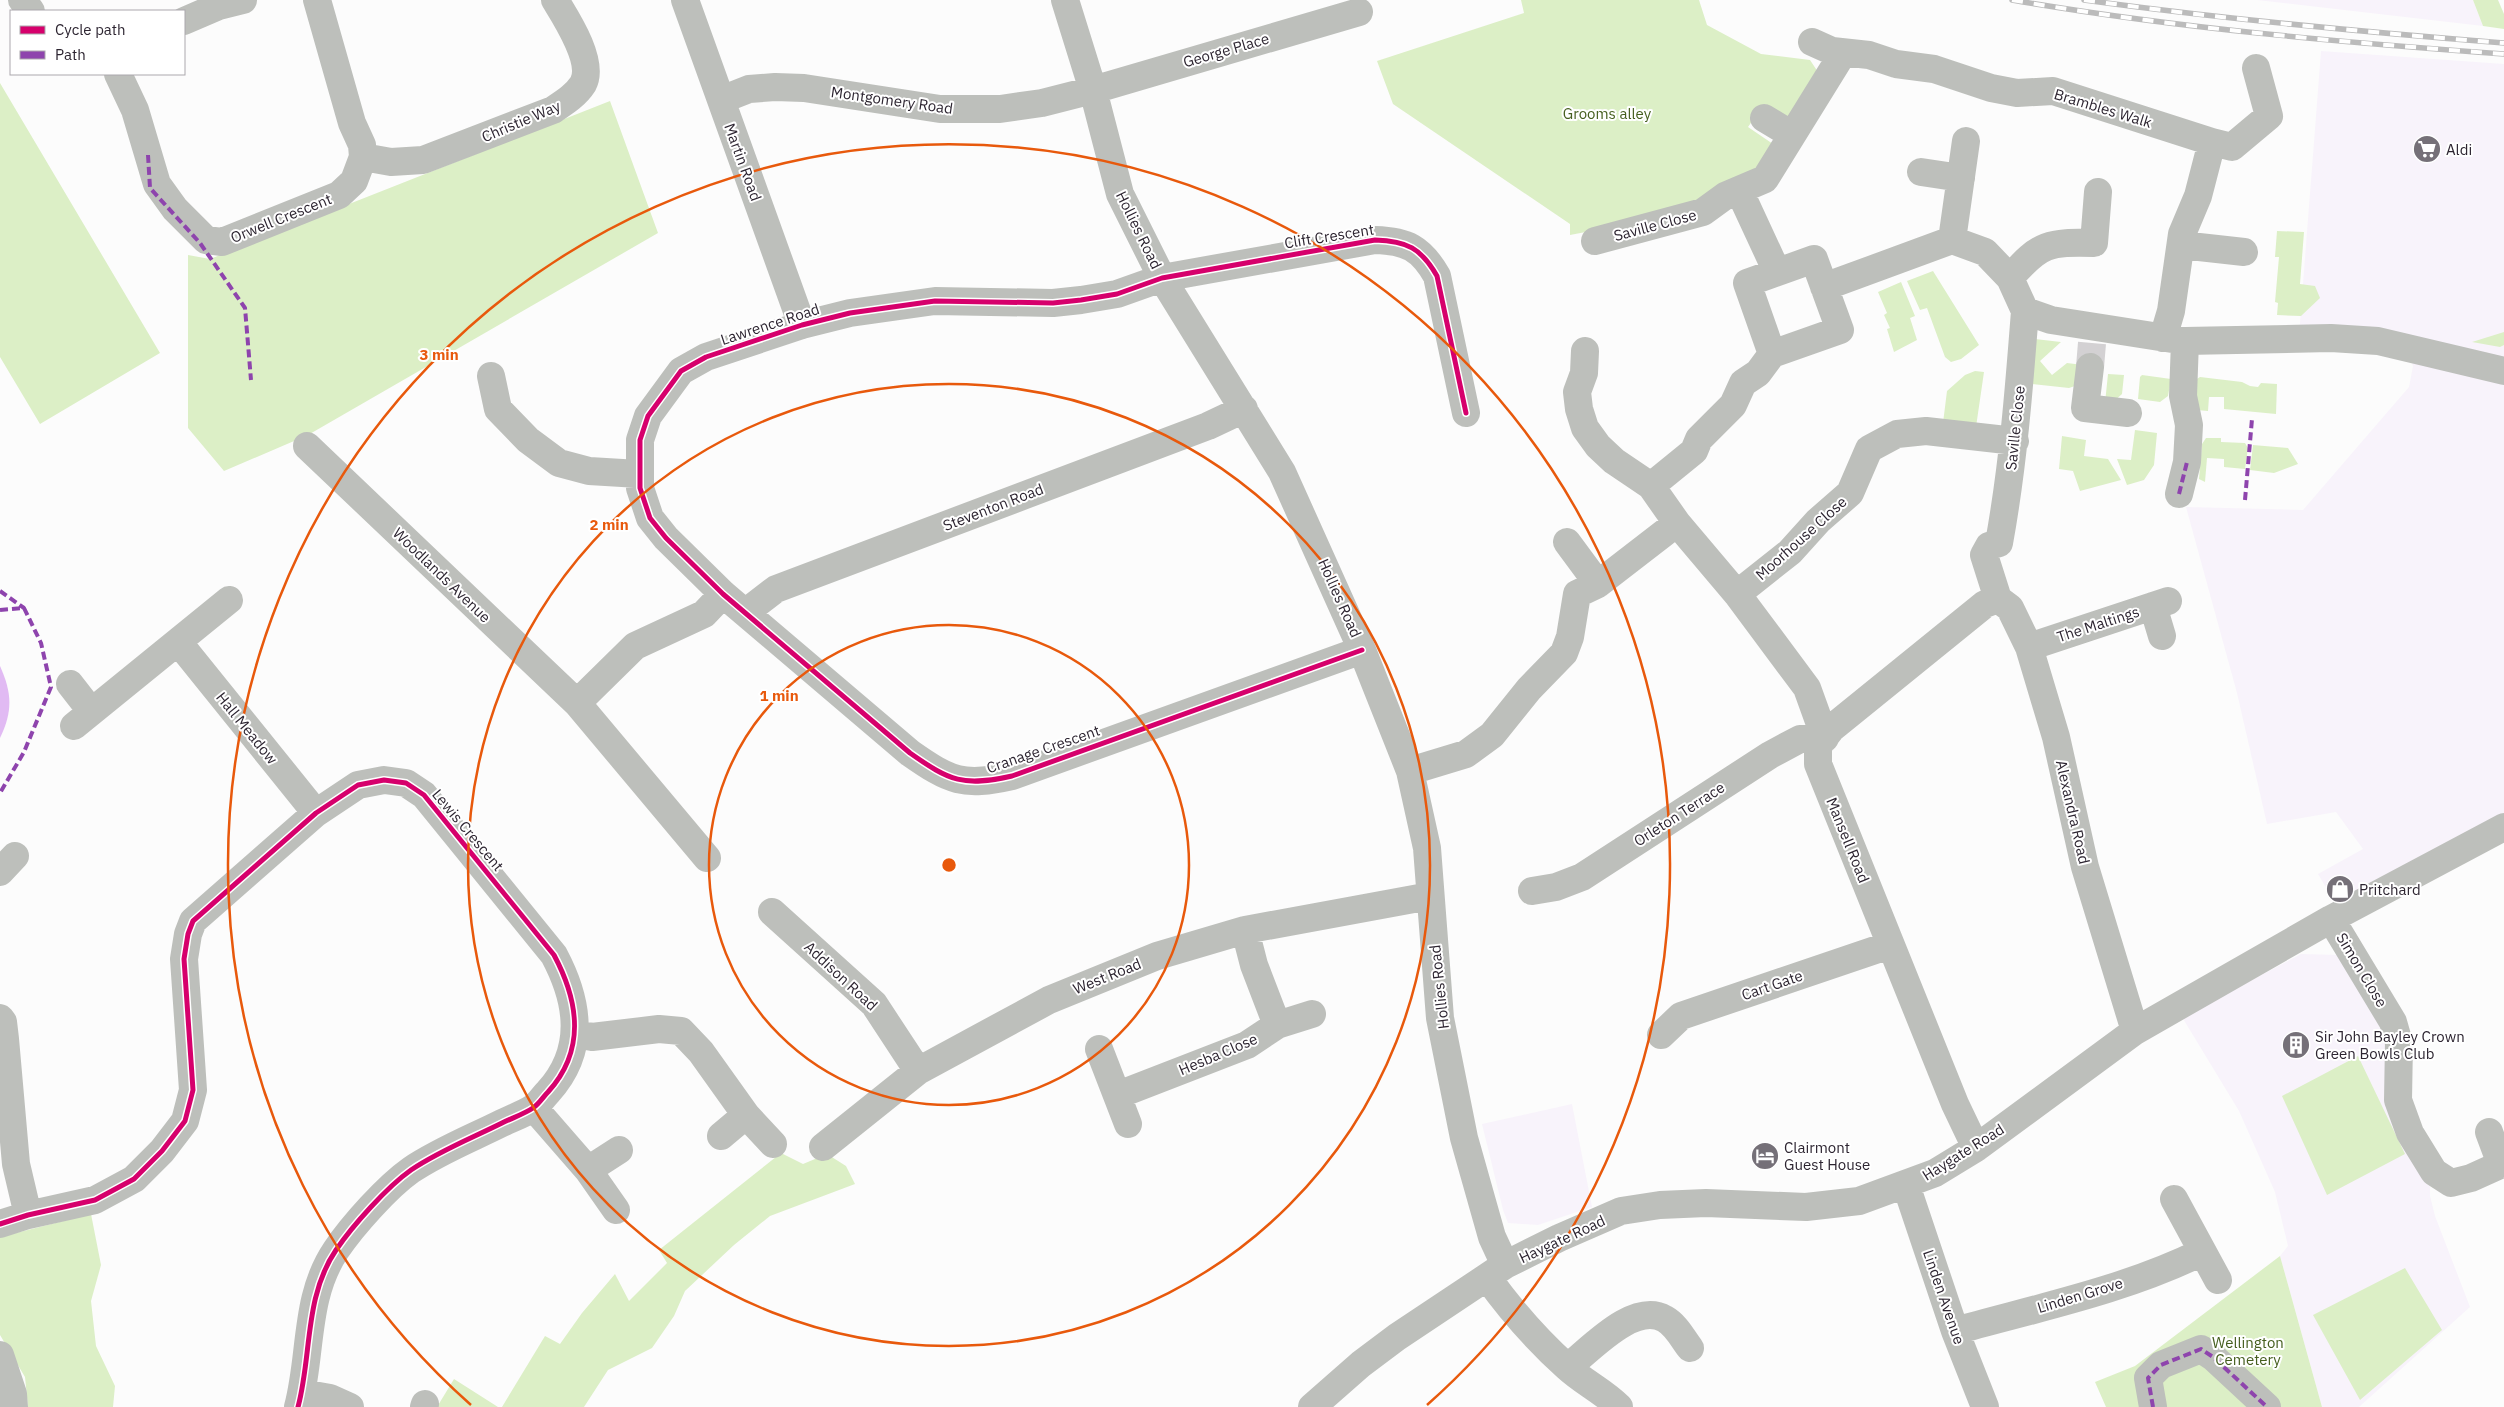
<svg xmlns="http://www.w3.org/2000/svg" width="2504" height="1407" font-family="'IBM Plex Sans',sans-serif">
  <style>
    .built { fill: #f8f3fb }
    .green { fill: #dcefc6 }
    .water { fill: #e1baf3 }
    .lines { fill: none; stroke-linecap: round; stroke-linejoin: round }
    .minor-tunnel { stroke: #d3d1d3; stroke-width: 28; stroke-dasharray: 28 14; stroke-linecap: butt }
    .minor { stroke: #bdbfbb; stroke-width: 28 }
    .rail-casing { stroke: #bbb; stroke-width: 5.5 }
    .rail { stroke: #fff; stroke-width: 4; stroke-dasharray: 11; stroke-linecap: butt }
    .quiet { stroke: #8e44ad; stroke-width: 4; stroke-dasharray: 8 4; stroke-linecap: butt }
    .cycleway-casing { stroke: #fff; stroke-width: 8 }
    .cycleway { stroke: #d6006c; stroke-width: 5 }
    .ring { fill: none; stroke: #e8590c; stroke-width: 2.5 }
    .labels { text-anchor: middle; dominant-baseline: central; stroke-width: 4; stroke-linejoin: round; paint-order: stroke }
    .street-label { font-size: 15px; fill: #2d2531; stroke: #fff }
    .park-label { font-size: 15px; fill: #465f1f; stroke: #fff }
    .poi-label { font-size: 15px; fill: #2d2531; stroke: #fff; text-anchor: start }
    .centre { fill: #e8590c; stroke: #fff; stroke-width: 2.5 }
    .ring-label { font-size: 15px; text-anchor: middle; font-weight: bold; fill: #e8590c; stroke: #fff; stroke-width: 4; stroke-linejoin: round; paint-order: stroke }
  </style>
  <rect width="100%" height="100%" fill="#fcfcfc"/>
  <path class="built" d="M2257,0H2473L2483,26Z
    M2321,51L2504,64V817L2335,903L2318,874L2363,849L2336,812L2267,824L2237,693L2186,507L2303,510L2409,387L2413,366L2408,354L2298,349Z
    M2301,954L2340,955L2385,1025L2430,1178V1196L2435,1216L2470,1307L2359,1407H2322L2280,1256L2288,1246L2275,1192L2239,1111L2182,1017Z
    M1572,1104L1592,1207L1538,1225L1508,1223L1503,1210L1482,1124Z"/>
  <path class="green" d="M1521,0H1699L1707,25L1761,54L1810,60L1818,72L1788,118L1764,104L1748,127L1773,144L1757,167L1704,202L1638,222L1570,235V224L1393,104L1377,61L1524,13Z
    M2473,0H2498L2504,14V29L2483,26Z
    M0,83L160,353L40,424L0,357Z
    M610,101L658,233L308,435L224,471L188,428V255L210,259Z
    M2277,231L2304,232L2300,284L2315,286L2320,298L2301,316L2277,315L2278,303L2275,302L2279,257H2275Z
    M1933,271L1979,345L1961,359L1951,362L1945,357L1927,308L1920,310L1907,281Z
    M1901,282L1915,316L1910,318L1917,340L1894,352L1887,329L1890,328L1884,315L1887,313L1878,292Z
    M2504,332V345L2500,347L2472,342Z
    M2035,339L2061,342L2040,361L2052,375L2067,363L2083,365L2078,385L2069,388L2031,384Z
    M1975,371L1984,372L1976,427L1943,423L1947,391L1965,375Z
    M2108,374L2124,375L2122,394L2112,403H2105Z
    M2142,375L2171,379L2168,396L2160,402L2138,399L2140,377Z
    M2200,377L2242,382L2250,386L2258,387L2261,383L2277,384L2276,414L2224,409V397H2209L2208,411L2197,410L2192,382Z
    M2135,430L2157,433L2154,465L2144,480L2127,485L2117,459L2131,460Z
    M2062,436L2086,440L2084,456L2108,459L2121,480L2080,491L2073,471L2059,469Z
    M2206,438H2221V442L2245,443L2248,448L2245,469L2224,467V459L2207,458L2205,482L2199,479L2202,444Z
    M2253,445L2288,448L2298,464L2274,473L2250,470Z
    M2358,1056L2405,1154L2327,1195L2282,1096Z
    M781,1153L803,1164L827,1154L846,1166L855,1184L770,1216L734,1245L685,1291L674,1316L652,1348L608,1370L584,1407H502L545,1336L560,1344L582,1313L615,1274L629,1301L667,1263L659,1250Z
    M91,1214L101,1265L91,1301L96,1346L115,1386L113,1407H28L25,1377L0,1335V1237Z
    M2280,1256L2322,1407H2106L2095,1382L2135,1366Z
    M2405,1268L2442,1330L2360,1400L2313,1315Z
    M454,1379L498,1407H437Z"/>
  <path class="water" d="M0,666C12,693 13,711 0,738Z"/>
  <g class="lines">
    <path class="minor-tunnel" d="M2090,367L2092,343"/>
    <path class="minor" d="M22,0L31,11
      M685,0L802,325
      M1065,0L1093,90L1120,194L1162,278L1282,472L1362,650L1410,771L1427,848L1440,1018L1464,1138L1492,1237L1505,1265
      M184,21L219,6L243,0
      M1812,42L1832,51L1869,55L1896,64L1934,69L1991,88L2017,93L2053,91L2212,142L2198,196L2182,234L2171,311L2163,338
      M118,74L135,110L157,184L175,209L206,240L222,242L339,195L354,181L363,157L362,145L352,123L317,0
      M721,100L749,89L775,87L804,88L940,109H1000L1042,103L1093,90L1359,12
      M1764,118L1792,135
      M2212,142L2232,147L2269,116L2256,68
      M363,157L391,162L423,160L553,110C565,102 576,95 583,84C595,62 566,18 555,0
      M1921,172L1961,178
      M1739,190L1777,272
      M1952,240L1966,141
      M1595,241L1703,212L1725,196L1765,179L1843,53
      M2181,245L2244,252
      M1814,259L1840,330L1772,354L1747,283Z
      M2010,278C2040,243 2049,242 2094,243L2098,192
      M1824,287L1952,240L1985,252L2010,278L2025,311L2051,320L2185,341L2331,338L2378,341L2504,371
      M2090,367L2085,408L2128,413
      M491,376L498,409L528,440L559,463L589,471L639,474
      M307,446L577,703L707,858
      M1651,486L1694,451L1699,439L1733,405L1743,383L1758,373L1772,354
      M2179,494L2187,462L2189,425L2183,396L2185,341
      M1567,542L1598,584
      M1737,594L1790,552L1818,521L1850,493L1869,449L1897,434L1926,431L2015,441
      M1998,599L2010,608L2029,647L2056,737L2085,867L2135,1031
      M1998,599L1984,555L1989,546L1999,543C2013,466 2019,389 2025,311
      M2153,606L2162,636
      M746,612L776,589L1208,426L1244,409
      M179,643L316,813
      M2029,647L2168,601
      M1362,650L1012,776C963,787 950,781 910,753L723,594L666,538L650,518L640,488V440L648,416L681,371L706,357L802,325L850,313L935,301L1053,303L1081,300L1117,294L1162,278L1375,240C1407,241 1421,248 1437,276L1466,413
      M70,684L91,711
      M577,703L635,646L704,614L723,594
      M74,726L229,600
      M1410,771L1466,754L1492,735L1529,689L1564,653L1570,637L1577,594L1598,584L1677,523
      M0,872L15,856
      M1532,891L1556,887L1582,877L1770,755L1800,739L1825,738L1807,688L1737,594L1677,523L1651,486L1614,461L1598,446L1585,428L1579,409L1577,392L1584,373L1585,351
      M772,912L874,1004L918,1071
      M2331,919L2393,1022L2399,1043L2398,1100L2410,1133L2434,1172L2451,1183L2471,1178L2504,1163
      M0,1018L3,1022L5,1039L16,1164L28,1215
      M1277,1025L1312,1014
      M576,1034L592,1037L659,1029L681,1031L701,1052L746,1115L773,1144
      M1661,1035L1681,1016L1890,945
      M1099,1049L1128,1124
      M1118,1095L1247,1045L1277,1025L1254,965L1245,930
      M534,1108L588,1170L616,1210
      M2489,1132L2501,1164
      M721,1136L746,1115
      M823,1147L918,1071L1049,1000L1157,956L1245,930L1430,896
      M1976,1148L1955,1104L1818,764V746L1832,728L1985,604L1998,599
      M588,1170L619,1150
      M1906,1185L1955,1331L1985,1407
      M2174,1199L2218,1280
      M0,1224L28,1215L95,1200L134,1179L162,1151L185,1121L193,1090L184,959L188,934L193,921L316,813L358,785L384,780L406,783L424,795L554,955C579,1002 586,1050 548,1092C543,1097 539,1104 533,1108C524,1114 512,1118 502,1123C472,1138 439,1151 411,1170C387,1187 353,1225 336,1250C304,1297 312,1355 298,1407
      M1487,1277C1510,1309 1538,1341 1567,1367C1583,1382 1603,1391 1619,1407
      M1955,1331C2037,1308 2125,1290 2202,1252
      M0,1355L13,1394L14,1407
      M1568,1367C1591,1349 1634,1301 1665,1319C1676,1325 1683,1339 1690,1348
      M302,1393L330,1398L350,1407
      M424,1407L425,1404
      M1312,1407L1361,1364L1397,1337L1505,1265L1559,1238L1621,1211L1660,1205L1706,1203L1806,1207L1859,1201L1935,1173L1976,1148L2135,1031L2331,919L2504,827
      M2153,1407L2148,1378L2161,1365L2201,1349L2213,1357L2267,1407"/>
    <defs>
      <path id="rail" d="M2012,0C2175,28 2339,42 2504,54
        M2084,0C2224,19 2363,32 2504,43"/>
    </defs>
    <use href="#rail" class="rail-casing"/>
    <use href="#rail" class="rail"/>
    <path class="quiet" d="M148,155L150,188L200,243L245,308L251,380
      M2179,494L2187,462
      M2245,500L2252,419
      M0,591L24,608
      M0,610L24,608L41,643L51,687L24,752L0,793
      M2153,1407L2148,1378L2161,1365L2201,1349L2213,1357L2267,1407"/>
    <defs>
      <path id="cycleway" d="M1362,650L1012,776C963,787 950,781 910,753L723,594L666,538L650,518L640,488V440L648,416L681,371L706,357L802,325L850,313L935,301L1053,303L1081,300L1117,294L1162,278L1375,240C1407,241 1421,248 1437,276L1466,413
        M0,1224L28,1215L95,1200L134,1179L162,1151L185,1121L193,1090L184,959L188,934L193,921L316,813L358,785L384,780L406,783L424,795L554,955C579,1002 586,1050 548,1092C543,1097 539,1104 533,1108C524,1114 512,1118 502,1123C472,1138 439,1151 411,1170C387,1187 353,1225 336,1250C304,1297 312,1355 298,1407"/>
    </defs>
    <use href="#cycleway" class="cycleway-casing"/>
    <use href="#cycleway" class="cycleway"/>
  </g>
  <g class="ring">
    <circle cx="949" cy="865" r="240"/>
    <circle cx="949" cy="865" r="481"/>
    <path d="M471 1405A721 721 0 1 1 1427 1405"/>
  </g>
  <defs>
    <symbol id="supermarket-disc" viewBox="-11 -11 22 22"><circle r="9.5" fill="#757078" stroke="#fff"/><path d="M-6-5.5h2.5l.6 2H6L4.5 2H-2.5L-4.4-4H-6ZM-1.5 3.2a1.3 1.3 0 1 0 .1 0ZM3 3.2a1.3 1.3 0 1 0 .1 0Z" fill="#fff"/></symbol>
    <symbol id="shop-disc" viewBox="-11 -11 22 22"><circle r="9.5" fill="#757078" stroke="#fff"/><path d="M-5-2.5h2.3a2.7 3.5 0 0 1 5.4 0H5L5.5 6h-11ZM-1.5-2.5h3a1.5 2.3 0 0 0-3 0Z" fill="#fff"/></symbol>
    <symbol id="building-disc" viewBox="-11 -11 22 22"><circle r="9.5" fill="#757078" stroke="#fff"/><path d="M-4-6H4V6H1V3H-1V6H-4ZM-2.5-4.3h1.7v1.8h-1.7ZM.8-4.3h1.7v1.8H.8ZM-2.5-1h1.7V.8h-1.7ZM.8-1h1.7V.8H.8Z" fill="#fff"/></symbol>
    <symbol id="hotel-disc" viewBox="-11 -11 22 22"><circle r="9.5" fill="#757078" stroke="#fff"/><path d="M-6-4.5h1.5V1H6V5H4.5V3h-9V5H-6ZM-4 0a1.8 1.8 0 1 1 3.6 0ZM.5 0V-2.5h3Q6-2.5 6 0Z" fill="#fff"/></symbol>
  </defs>
  <g fill-rule="evenodd">
    <use href="#supermarket-disc" x="2411" y="133" width="32" height="32"/>
    <use href="#shop-disc" x="2324" y="873" width="32" height="32"/>
    <use href="#building-disc" x="2280" y="1029" width="32" height="32"/>
    <use href="#hotel-disc" x="1749" y="1140" width="32" height="32"/>
  </g>
  <g class="labels">
    <g class="street-label">
      <text transform="translate(1226 50) rotate(-16)">George Place</text>
      <text transform="translate(892 100) rotate(8)">Montgomery Road</text>
      <text transform="translate(2103 108) rotate(17)">Brambles Walk</text>
      <text transform="translate(521 121) rotate(-23)">Christie Way</text>
      <text transform="translate(743 162) rotate(70)">Martin Road</text>
      <text transform="translate(281 218) rotate(-22)">Orwell Crescent</text>
      <text transform="translate(1655 225) rotate(-15)">Saville Close</text>
      <text transform="translate(1139 230) rotate(64)">Hollies Road</text>
      <text transform="translate(1329 236) rotate(-9)">Clift Crescent</text>
      <text transform="translate(770 324) rotate(-18)">Lawrence Road</text>
      <text transform="translate(2015 428) rotate(-84)">Saville Close</text>
      <text transform="translate(993 507) rotate(-21)">Steventon Road</text>
      <text transform="translate(1801 538) rotate(-42)">Moorhouse Close</text>
      <text transform="translate(442 575) rotate(44)">Woodlands Avenue</text>
      <text transform="translate(1340 598) rotate(66)">Hollies Road</text>
      <text transform="translate(2098 624) rotate(-18)">The Maltings</text>
      <text transform="translate(247 728) rotate(51)">Hall Meadow</text>
      <text transform="translate(1043 749) rotate(-19)">Cranage Crescent</text>
      <text transform="translate(2073 812) rotate(77)">Alexandra Road</text>
      <text transform="translate(1679 814) rotate(-33)">Orleton Terrace</text>
      <text transform="translate(468 830) rotate(50)">Lewis Crescent</text>
      <text transform="translate(1848 840) rotate(68)">Mansell Road</text>
      <text transform="translate(2362 970) rotate(59)">Simon Close</text>
      <text transform="translate(841 976) rotate(43)">Addison Road</text>
      <text transform="translate(1107 976) rotate(-22)">West Road</text>
      <text transform="translate(1772 985) rotate(-19)">Cart Gate</text>
      <text transform="translate(1439 987) rotate(-96)">Hollies Road</text>
      <text transform="translate(1218 1054) rotate(-23)">Hesba Close</text>
      <text transform="translate(1963 1152) rotate(-32)">Haygate Road</text>
      <text transform="translate(1562 1239) rotate(-25)">Haygate Road</text>
      <text transform="translate(2080 1295) rotate(-17)">Linden Grove</text>
      <text transform="translate(1944 1297) rotate(71)">Linden Avenue</text>
    </g>
    <g class="park-label">
      <text x="1607" y="113">Grooms alley</text>
      <text x="2248" y="1342">Wellington<tspan x="2248" dy="17">Cemetery</tspan></text>
    </g>
    <g class="poi-label">
      <text x="2446" y="149">Aldi</text>
      <text x="2359" y="889">Pritchard</text>
      <text x="2315" y="1036">Sir John Bayley Crown<tspan x="2315" dy="17">Green Bowls Club</tspan></text>
      <text x="1784" y="1147">Clairmont<tspan x="1784" dy="17">Guest House</tspan></text>
    </g>
  </g>
  <circle cx="949" cy="865" r="8" class="centre"/>
  <g class="ring-label">
    <text x="439" y="360">3 min</text>
    <text x="609" y="530">2 min</text>
    <text x="779" y="701">1 min</text>
  </g>
  <rect x="10" y="10" width="175" height="65" fill="#ffffff" stroke="#aba8ad"/>
  <rect x="20" y="26" width="25" height="8" fill="#d6006c" stroke="#aba8ad"/>
  <text x="55" y="35" font-size="15" fill="#2d2531">Cycle path</text>
  <rect x="20" y="51" width="25" height="8" fill="#8e44ad" stroke="#aba8ad"/>
  <text x="55" y="60" font-size="15" fill="#2d2531">Path</text>
</svg>
